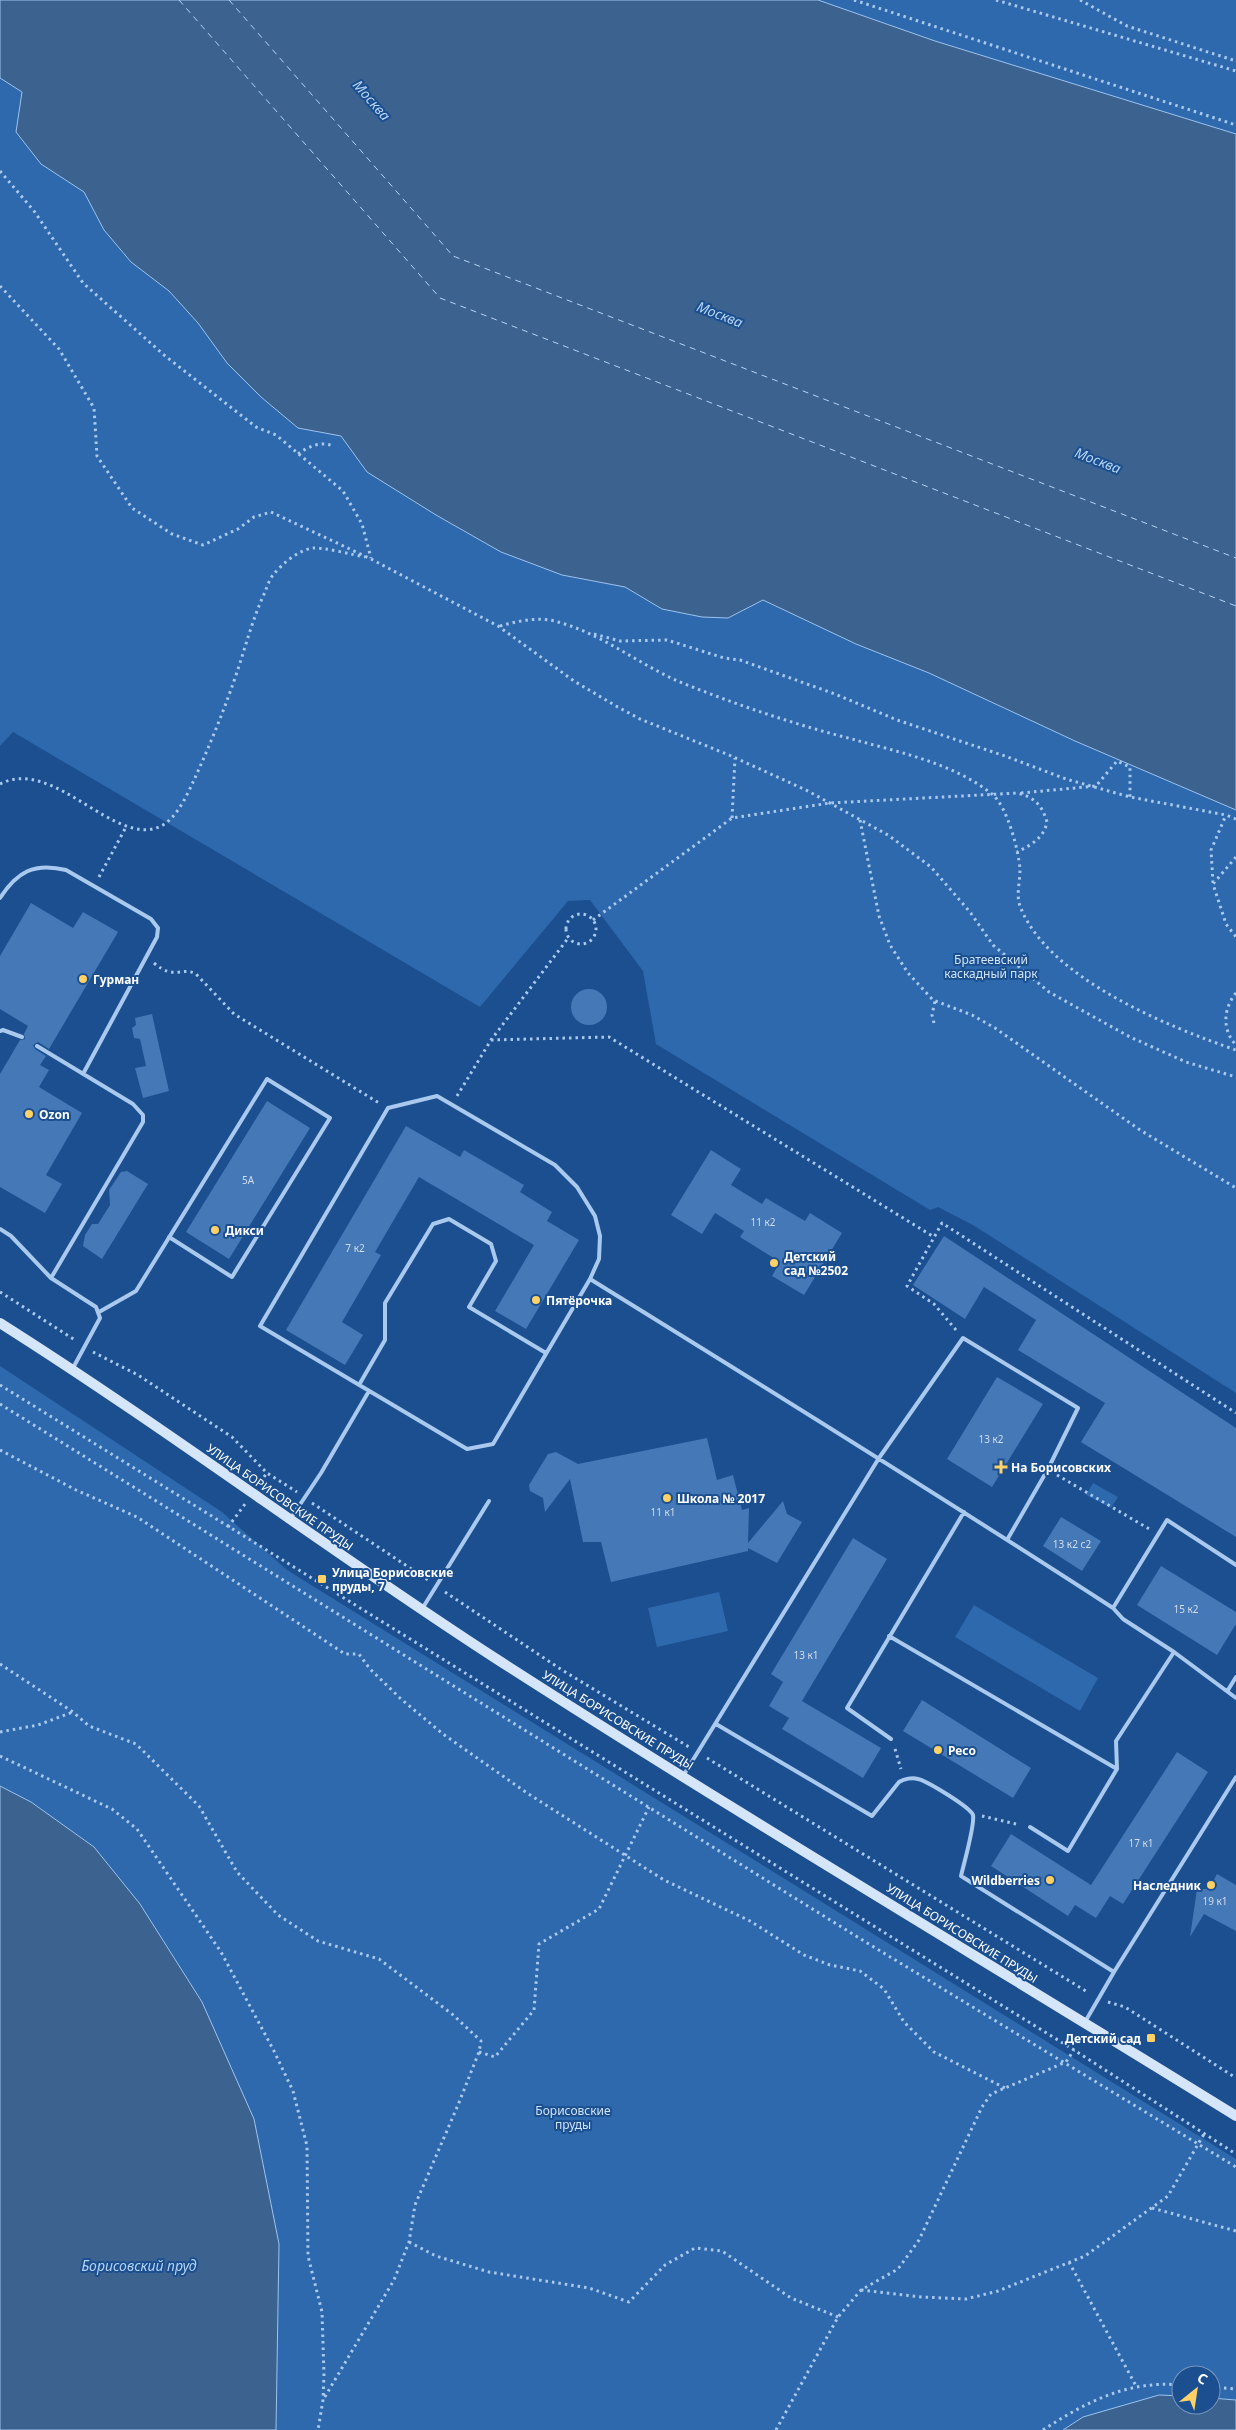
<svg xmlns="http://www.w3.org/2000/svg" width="1236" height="2430" font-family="'Noto Sans',sans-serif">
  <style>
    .green { fill: #2e69ad }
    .water { fill: #3c6290; stroke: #9cc4f0 }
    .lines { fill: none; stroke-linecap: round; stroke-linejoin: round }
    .ferry { stroke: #b5d3f5; stroke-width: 1; stroke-dasharray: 6 5; stroke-linecap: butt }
    .building { fill: #4478b7 }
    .path { stroke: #a9c9ee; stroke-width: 3; stroke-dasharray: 2.5 4; stroke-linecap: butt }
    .lane { stroke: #a9c9ee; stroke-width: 4 }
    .secondary { stroke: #d6e6fa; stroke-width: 10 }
    .poi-dot { fill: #ffd166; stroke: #1b4f8f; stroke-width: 2 }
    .labels { text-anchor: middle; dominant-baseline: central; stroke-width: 4; stroke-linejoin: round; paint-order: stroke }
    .number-label { font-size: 10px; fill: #d0dded }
    .park-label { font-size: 12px; fill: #cfe3fa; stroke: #1b4f8f }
    .poi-label { font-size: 12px; font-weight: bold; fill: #fff; stroke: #1b4f8f; text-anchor: start }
    .street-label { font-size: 12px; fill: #fff; stroke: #1b4f8f }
    .water-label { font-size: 14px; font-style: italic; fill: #b5d3f5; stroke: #1b4f8f }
  </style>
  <rect width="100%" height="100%" fill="#1b4f8f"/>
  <path class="green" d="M818,0H1236V134L935,41Z
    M0,78L22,92L16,132L41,164L84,192L104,230L131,262L169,291L198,323L227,363L261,397L298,428L341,436L367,472L436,515L501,552L562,575L625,587L662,609L702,617L728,618L763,600L856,644L929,673L1075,741L1236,810V1393L973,1225L938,1207L930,1210L656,1044L643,971L590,900L568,901L480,1007L13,732L0,746Z
    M0,1366L222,1512L287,1570L1236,2159V2400L1211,2398V2375H1181V2396L1159,2395L1083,2417L1063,2430H276L279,2244L202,2002L140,1904L94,1847L31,1802L0,1786Z
    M1093,1483L1118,1497L1111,1508L1086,1495Z
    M719,1592L728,1631L657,1647L648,1608Z
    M974,1605L1098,1678L1080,1711L955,1637Z"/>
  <path class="water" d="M0,0H818L935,41L1236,134V810L1075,741L929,673L856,644L763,600L728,618L702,617L662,609L625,587L562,575L501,552L436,515L367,472L341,436L298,428L261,397L227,363L198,323L169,291L131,262L104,230L84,192L41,164L16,132L22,92L0,78Z
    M0,1786L31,1802L94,1847L140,1904L202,2002L254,2119L279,2244L276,2430H0Z
    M1159,2395L1181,2396V2405H1211V2398L1236,2400V2430H1063L1083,2417Z"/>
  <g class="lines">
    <path class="ferry" d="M179,0L440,298L1236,606
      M229,0L453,256L1236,558"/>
  </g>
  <path class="building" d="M31,903L73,928L83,912L118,932L49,1049L38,1042L33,1045L35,1049L46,1056L40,1065L49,1070L39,1087L82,1113L46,1175L62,1184L45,1213L0,1187V1074L20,1040L25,1039L24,1034L28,1026L0,1009V956Z
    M571 1007a18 18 0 1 1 36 0a18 18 0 1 1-36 0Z
    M152,1014L169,1091L143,1098L135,1068L146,1066L140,1039L134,1038L132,1028L136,1025L135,1018Z
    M267,1101L310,1128L229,1259L186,1232Z
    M406,1126L460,1157L464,1150L524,1185L520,1192L552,1212L547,1221L579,1240L526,1329L495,1311L534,1245L419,1177L375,1252L381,1255L342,1322L363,1335L345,1365L286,1330Z
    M711,1150L741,1169L731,1185L762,1204L766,1198L805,1221L810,1213L842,1233L804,1295L772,1276L780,1262L740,1237L744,1231L715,1213L702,1234L671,1215Z
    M127,1171L148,1184L102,1259L83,1246L85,1235L92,1224H98L110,1205L109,1190L121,1172Z
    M944,1236L1236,1428V1537L1081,1442L1105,1403L1018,1350L1036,1320L984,1287L965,1319L913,1285Z
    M997,1377L1043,1404L992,1487L947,1459Z
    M707,1438L717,1480L733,1475L742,1510L749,1508L748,1543L783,1501L787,1514L802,1522L777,1563L748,1548V1551L611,1582L601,1542H583L570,1479L545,1512L543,1498L530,1491L529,1485L548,1454L556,1452L578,1464Z
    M1061,1517L1101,1541L1082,1571L1043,1546Z
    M853,1538L887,1559L802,1701L881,1748L863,1778L782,1729L789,1718L769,1706L783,1682L771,1674Z
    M1161,1566L1236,1612V1624L1217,1655L1137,1605Z
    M922,1700L1031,1768L1013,1798L903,1731Z
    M1177,1752L1208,1772L1123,1904L1110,1896L1096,1918L1075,1905L1068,1916L991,1866L1011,1834L1091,1885Z
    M1217,1874L1236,1885V1931L1204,1914L1190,1937L1197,1889H1209Z"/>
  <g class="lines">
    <path class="path" d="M854,0L1236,125
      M996,0L1236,71
      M1080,0L1127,26L1236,61
      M0,171L34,211L83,283L164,355L256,427L276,435L343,491L362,524L371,558
      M0,286L59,349L94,408L97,456L132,508L172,534L203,545L238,529L254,517L271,512L371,559L498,626L574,681L616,706L640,719L729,755L806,790L888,835L931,867L970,912L993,945L1049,992L1130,1037L1186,1062L1236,1077
      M298,454C309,446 321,441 333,446
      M500,626C518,621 539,616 558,622C606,635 644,669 690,686C743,707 797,725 852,739C898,752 953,763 992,794C1007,806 1019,851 1020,870C1020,881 1016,896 1020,906C1047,978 1169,1027 1236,1050
      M594,634L620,641L667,640L724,658L740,660L835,694L897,720L1005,756L1066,779L1130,797L1226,815L1236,819
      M0,784C54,756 115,849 161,826C177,818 187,795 194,780C209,747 223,713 235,678C245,649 252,620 265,592C267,587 269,580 273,575C282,564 298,550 313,548C323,547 354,555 365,557
      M1021,793L1096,786L1117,761L1130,767V797
      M732,818L735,758
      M860,820L879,916L890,945L908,973L933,1000L972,1015L995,1028L1140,1130L1236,1188
      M1236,857L1213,884L1226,924L1236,937
      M99,877L126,827
      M1213,883L1211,850L1226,815
      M566 929a15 15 0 1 1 30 0a15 15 0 1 1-30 0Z
      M593,920L732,818L830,803L1018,793C1035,798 1042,805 1047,822C1044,838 1031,845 1017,852
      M154,963C175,981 181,966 196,974L234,1014L379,1103
      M1236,993C1223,1009 1222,1030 1236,1045
      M934,1023L932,1015L935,1001
      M491,1040L609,1037L934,1237
      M457,1096L491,1040L569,937
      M0,1292L75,1340
      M956,1330L934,1304L907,1286L942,1223L1236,1413
      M93,1352L138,1375L232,1437L267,1473L297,1492
      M0,1385L1074,2050L1236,2154
      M0,1404L864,1941L1236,2167
      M0,1450L76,1490L137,1517L345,1654H359L370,1669L401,1699L443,1734L527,1793L664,1880L750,1921L804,1955L830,1965L860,1971L884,1989L904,2022L934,2052L1005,2088
      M1057,1475L1151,1530
      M260,1482L267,1473
      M312,1503L428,1580
      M228,1527L245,1504
      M445,1592L562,1670L689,1747
      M0,1664L73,1712L89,1726L136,1744L199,1806L237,1872L278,1915L318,1941L379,1959L452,2014L481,2041L479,2052L458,2105L415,2205L409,2242L394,2280L323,2400
      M0,1732L38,1725L73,1712
      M895,1749L901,1769
      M0,1756L112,1809L137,1829L221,1952L274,2051L293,2091L307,2146L308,2256L322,2312L324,2375L323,2400L318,2430
      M707,1758L1089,1993
      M982,1816L1020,1825
      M1108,2002L1125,2007L1236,2078
      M479,2052L495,2057L534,2010L539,1944L599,1909L649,1807
      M1152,2208L1236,2231
      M409,2242L436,2256L489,2272L589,2288L629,2302L665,2265L695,2248L722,2251L791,2298L838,2317
      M1069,2262L1136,2386
      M861,2290L921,2297L966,2299L998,2291L1085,2256L1168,2196L1204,2134
      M1211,2387L1236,2389
      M776,2430L838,2317L861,2290L898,2269L919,2240L982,2107L991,2094L1066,2062L1074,2050
      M1043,2430C1086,2402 1128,2380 1181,2385"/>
    <path class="lane" d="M0,898C17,872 34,862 66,870L151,919L158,928L157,937L83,1074
      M0,1031L3,1030L22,1037
      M37,1046L133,1104L143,1115V1122L51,1278L96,1307L100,1318L73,1368
      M437,1096L555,1165L577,1187L595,1216L600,1236L599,1259L590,1279L493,1444L467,1449L260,1326L388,1108Z
      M0,1229L11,1236L51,1278
      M590,1279C765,1387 940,1496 1113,1608L1123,1619L1174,1652L1236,1698
      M99,1312L136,1291L267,1079L330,1118L232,1277L169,1237
      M359,1385L385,1340V1303L433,1224L449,1219L491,1244L496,1261L469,1307L546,1353
      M291,1518L321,1473L369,1391
      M1113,1608L1167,1520L1236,1565
      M422,1609L489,1501
      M889,1636L1117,1769L1116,1741L1174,1652
      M1228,1690L1236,1677
      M716,1724L872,1816L899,1782C904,1779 912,1777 918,1779C927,1781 970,1807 973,1815C975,1825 964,1863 961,1876L1114,1972
      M891,1739L847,1708L964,1512
      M683,1776L879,1458L963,1338L1078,1408L1048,1469L1007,1540
      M1030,1827L1068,1851L1117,1769
      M1085,2022L1114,1972L1236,1777"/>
    <path class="secondary" d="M0,1323C169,1430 328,1550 495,1658C739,1815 989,1963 1236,2116"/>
  </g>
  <g class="poi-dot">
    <circle cx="83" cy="979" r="5"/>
    <circle cx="29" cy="1114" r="5"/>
    <circle cx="215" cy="1230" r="5"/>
    <circle cx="774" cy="1263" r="5"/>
    <circle cx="536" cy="1300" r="5"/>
    <path d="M998.5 1459.5h5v5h5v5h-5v5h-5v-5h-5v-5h5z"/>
    <circle cx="667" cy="1498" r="5"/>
    <rect x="317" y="1574" width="10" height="10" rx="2.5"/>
    <circle cx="938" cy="1750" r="5"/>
    <circle cx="1050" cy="1880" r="5"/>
    <circle cx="1211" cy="1885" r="5"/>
    <rect x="1146" y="2033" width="10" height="10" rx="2.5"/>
  </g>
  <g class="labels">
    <g class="number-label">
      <text x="248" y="1180">5А</text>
      <text x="763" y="1222">11 к2</text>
      <text x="355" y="1248">7 к2</text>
      <text x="991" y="1439">13 к2</text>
      <text x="663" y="1512">11 к1</text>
      <text x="1072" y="1544">13 к2 с2</text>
      <text x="1186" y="1609">15 к2</text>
      <text x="806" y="1655">13 к1</text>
      <text x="1141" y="1843">17 к1</text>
      <text x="1215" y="1901">19 к1</text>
    </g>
    <g class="park-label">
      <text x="991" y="959">Братеевский<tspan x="991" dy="14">каскадный парк</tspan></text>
      <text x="573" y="2110">Борисовские<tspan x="573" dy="14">пруды</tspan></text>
    </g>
    <g class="poi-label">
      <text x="93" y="979">Гурман</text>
      <text x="39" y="1114">Ozon</text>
      <text x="225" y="1230">Дикси</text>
      <text x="784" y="1256">Детский<tspan x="784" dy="14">сад №2502</tspan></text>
      <text x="546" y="1300">Пятёрочка</text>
      <text x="1011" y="1467">На Борисовских</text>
      <text x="677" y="1498">Школа № 2017</text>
      <text x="332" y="1572">Улица Борисовские<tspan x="332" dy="14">пруды, 7</tspan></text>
      <text x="948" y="1750">Ресо</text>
      <text x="1040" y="1880" text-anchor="end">Wildberries</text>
      <text x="1201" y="1885" text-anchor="end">Наследник</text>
      <text x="1141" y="2038" text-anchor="end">Детский сад</text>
    </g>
    <g class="street-label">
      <text transform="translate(280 1497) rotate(35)">УЛИЦА БОРИСОВСКИЕ ПРУДЫ</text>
      <text transform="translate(618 1720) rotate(32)">УЛИЦА БОРИСОВСКИЕ ПРУДЫ</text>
      <text transform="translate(962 1933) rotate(32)">УЛИЦА БОРИСОВСКИЕ ПРУДЫ</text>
    </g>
    <g class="water-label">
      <text transform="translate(372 100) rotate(49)">Москва</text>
      <text transform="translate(720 314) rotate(21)">Москва</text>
      <text transform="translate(1098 460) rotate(21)">Москва</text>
      <text x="139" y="2265">Борисовский пруд</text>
    </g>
  </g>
  <g transform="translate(1196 2390) rotate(30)"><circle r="24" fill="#1b4f8f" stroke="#7695bc"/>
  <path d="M0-4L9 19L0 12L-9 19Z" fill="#ffd166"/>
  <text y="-8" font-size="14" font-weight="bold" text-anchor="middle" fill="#ffffff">С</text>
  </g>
</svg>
